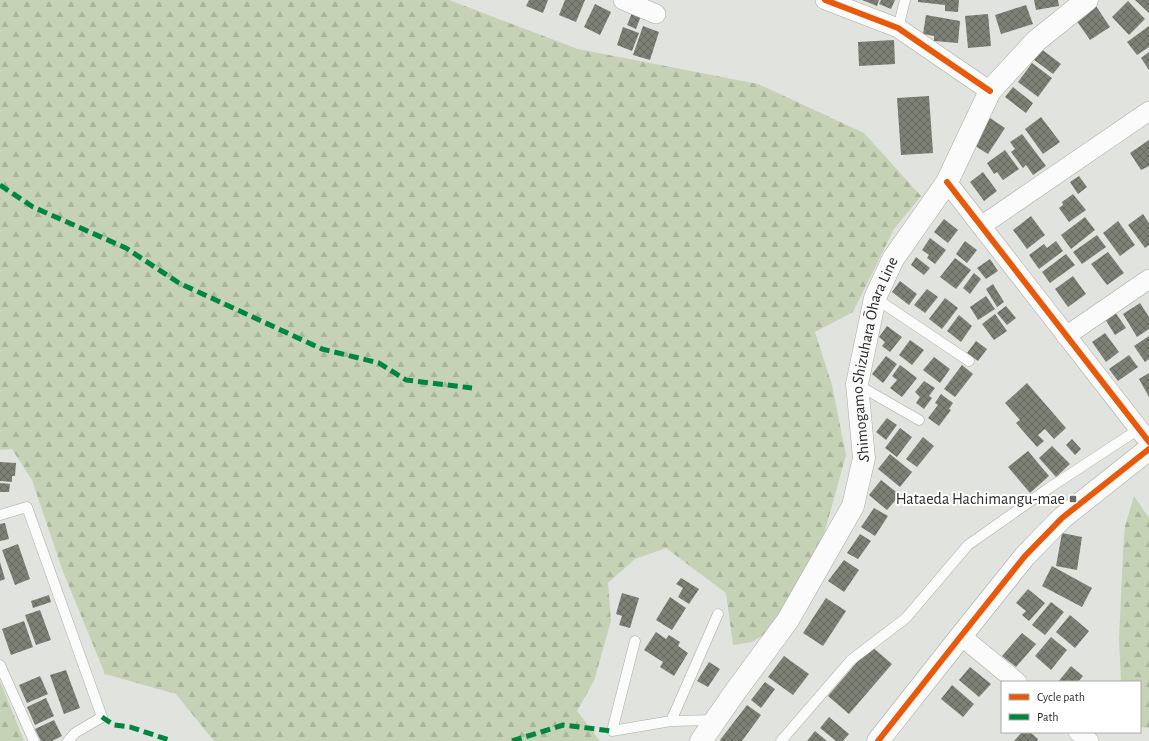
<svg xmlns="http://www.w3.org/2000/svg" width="1149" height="741" font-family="'Alegreya Sans',sans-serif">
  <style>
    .forest { fill: url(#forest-firs) }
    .building { fill: url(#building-cross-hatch) }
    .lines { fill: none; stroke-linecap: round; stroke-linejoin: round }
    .lane-casing { stroke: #a8a9a6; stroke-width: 11 }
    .street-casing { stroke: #a8a9a6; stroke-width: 20 }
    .secondary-casing { stroke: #a8a9a6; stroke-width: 23 }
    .primary-casing { stroke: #a8a9a6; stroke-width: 23 }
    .lane { stroke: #fafbfa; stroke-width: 10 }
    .street { stroke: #fafbfa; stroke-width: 19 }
    .secondary { stroke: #fafbfa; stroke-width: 22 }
    .primary { stroke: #fafbfa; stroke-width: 22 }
    .quiet { stroke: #00873e; stroke-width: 5; stroke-dasharray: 10 5; stroke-linecap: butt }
    .cycleway-casing { stroke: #fff; stroke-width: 8 }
    .cycleway { stroke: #e8590c; stroke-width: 6 }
    .poi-dot { fill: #6a6b69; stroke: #fff; stroke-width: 1.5 }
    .labels { text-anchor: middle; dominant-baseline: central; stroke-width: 4; stroke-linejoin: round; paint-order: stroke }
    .street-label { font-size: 16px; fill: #2a2b29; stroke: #fff }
    .poi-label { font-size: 16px; fill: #2a2b29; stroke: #fff; text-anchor: end }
  </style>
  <defs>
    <pattern id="forest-firs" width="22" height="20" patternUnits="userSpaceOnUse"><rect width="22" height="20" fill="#c5d2b6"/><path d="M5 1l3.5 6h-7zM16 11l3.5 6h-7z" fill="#a9b49c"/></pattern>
    <pattern id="building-cross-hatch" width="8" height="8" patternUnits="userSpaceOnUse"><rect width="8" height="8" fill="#7c8075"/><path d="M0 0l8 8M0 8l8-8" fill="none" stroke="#666960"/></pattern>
  </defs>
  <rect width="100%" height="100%" fill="#e1e3df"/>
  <path class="forest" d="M0,0H449L578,49L758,84L864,133L921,196L894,229L853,312L815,332L832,385L846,455L816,563L768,632L752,642L733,645L726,593L666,548L635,559L608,583L611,621L594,681L577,711L600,741H214L176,694L105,674L62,569L32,480L12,449L0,450Z
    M1134,496L1149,518V728L1140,727V682H1121L1119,639L1123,553L1125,526Z
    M0,681L24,741H0Z"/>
  <path class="building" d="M529,0H548L543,13L526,6Z
    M565,0H585L576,22L559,15Z
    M862,0H879L877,6Z
    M881,0H895L891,9L879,4Z
    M918,0H959L958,12L945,11V5L918,2Z
    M1034,0H1058L1059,6L1036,10Z
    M1135,0H1149V13Z
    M1128,1L1145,19L1129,35L1112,17Z
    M1094,3L1110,27L1090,40L1074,17Z
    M595,4L611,12L600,35L584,27Z
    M1026,5L1033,24L1001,34L995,15Z
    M632,13L641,16L636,29L627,25Z
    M988,14L991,46L968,48L965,16Z
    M926,15L960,21L958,43L934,41V36L923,34Z
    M643,26L659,32L650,60L633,55Z
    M1149,26V47L1137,55L1127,42Z
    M623,27L639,33L632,51L617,45Z
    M894,40L895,64L859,66L858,42Z
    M1040,48L1061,64L1053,74L1033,59Z
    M1149,52V70L1141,58Z
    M1032,63L1052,78L1038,97L1018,82Z
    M1013,87L1033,103L1026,113L1005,97Z
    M929,96L933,153L901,155L897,98Z
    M1041,117L1060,142L1043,154L1025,129Z
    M990,118L1005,128L988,154L972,144Z
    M1022,134L1046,166L1033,175L1026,165L1023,168L1011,152L1015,149L1010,142Z
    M1149,140V166L1141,170L1130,153Z
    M1005,150L1019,169L1003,180L997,172L994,174L987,163Z
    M983,172L997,191L984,201L970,182Z
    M1079,176L1087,187L1078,194L1070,182Z
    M1073,194L1086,210L1069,222L1059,208L1063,205L1062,202Z
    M1143,214L1149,223V245L1145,248L1128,225Z
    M1031,216L1045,235L1027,249L1013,230Z
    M1085,217L1095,230L1071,249L1061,235Z
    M944,219L958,230L948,243L934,232Z
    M1118,221L1135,245L1120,256L1103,233Z
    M1097,235L1106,247L1082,264L1073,252Z
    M930,238L946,250L935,264L927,258L929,255L922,250Z
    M965,241L977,250L967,263L956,254Z
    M1056,241L1063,251L1039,269L1029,255L1044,244L1047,248Z
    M1108,252L1124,273L1107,285L1091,264Z
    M1066,254L1075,265L1050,283L1042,272Z
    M916,257L930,268L924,275L911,265Z
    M955,258L971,270L956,289L940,277Z
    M990,259L998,271L986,279L977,268Z
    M974,273L981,279L970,294L963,288Z
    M1073,276L1086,294L1068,307L1055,289Z
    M900,281L917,294L909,305L892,292Z
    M993,284L1004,302L997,307L986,289Z
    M927,289L938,297L925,313L914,305Z
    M986,296L995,309L978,320L970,307Z
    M945,298L958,308L942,329L929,319Z
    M1140,303L1149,317V329L1137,337L1123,314Z
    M1006,306L1016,318L1007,325L997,313Z
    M1115,312L1126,328L1115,335L1105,319Z
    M995,314L1007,331L994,340L982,324Z
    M959,315L972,326L961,342L947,331Z
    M887,326L902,337L890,352L882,346L885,342L879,337Z
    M1105,333L1119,352L1106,362L1092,342Z
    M1149,336V359L1145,362L1134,346Z
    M910,340L924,350L912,365L899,355Z
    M976,341L987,349L978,361L967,353Z
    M1129,355L1138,367L1118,381L1109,369Z
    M886,356L897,364L883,383L872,374Z
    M934,357L950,369L940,383L923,370Z
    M900,365L917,378L902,397L890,388L897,380L892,376Z
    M962,365L973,374L955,397L944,389Z
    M1149,373V397L1139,379Z
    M924,381L935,388L929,396L932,398L924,409L916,403L920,397L915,392Z
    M1027,383L1066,428L1054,439L1045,429L1038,435L1044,441L1037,447L1016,423L1020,420L1005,403Z
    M941,394L953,403L949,409L951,410L939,426L928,418L938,405L935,403Z
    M887,418L897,425L886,440L876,432Z
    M900,428L912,437L897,457L885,448Z
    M923,437L934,446L917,467L906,459Z
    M1072,439L1081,449L1075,455L1066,445Z
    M1052,446L1070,464L1056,477L1039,458Z
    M1028,451L1049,476L1030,493L1008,467Z
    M890,454L912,472L900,487L878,469Z
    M0,462L16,463L15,476H12V482L0,481Z
    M881,480L900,495L887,510L869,495Z
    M0,483L10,484L9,492H0Z
    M874,508L888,516L875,536L861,527Z
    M5,523L9,539L0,541V524Z
    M1062,533L1082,537L1077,570L1056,566Z
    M860,534L871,541L858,559L847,553Z
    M18,544L30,579L15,585L2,550Z
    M844,560L859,570L844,592L828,581Z
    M0,562L5,579L0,581Z
    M1052,566L1092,588L1082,607L1042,586Z
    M681,578L699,589L689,604L678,597L683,588L676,584Z
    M1028,589L1045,603L1029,621L1022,615L1026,611L1016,603Z
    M622,593L639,598L630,628L619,625L622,616L616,614Z
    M49,595L51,602L33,608L31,601Z
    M670,597L686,608L672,630L656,620Z
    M826,598L846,611L823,646L803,633Z
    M1051,602L1064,612L1045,635L1032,625Z
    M40,610L51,640L36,645L25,615Z
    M1070,615L1089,631L1075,648L1056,632Z
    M24,621L33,647L11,655L2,629Z
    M656,632L666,639L669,635L680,642L678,646L688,653L674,676L660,667L663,662L644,650Z
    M1022,633L1036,644L1016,667L1002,656Z
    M1051,637L1067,650L1051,670L1035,656Z
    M871,646L892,664L849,714L828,696Z
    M784,656L809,674L793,695L768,677Z
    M709,662L720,669L708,687L697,681Z
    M1071,666L1083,676L1078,682H1058Z
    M970,667L991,684L979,697L959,680Z
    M66,670L80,708L64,714L50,675Z
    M40,676L48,694L27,703L19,685Z
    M765,682L775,689L761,708L751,700Z
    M952,685L974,704L963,717L941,699Z
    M46,698L54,716L35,725L27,707Z
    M747,705L761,715L742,741H721L720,740Z
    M829,717L849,734L843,741H836L820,728Z
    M54,720L62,736L52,741H41L35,729Z
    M815,731L827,741H807Z
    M1022,732H1030L1038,739L1037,741H1014Z"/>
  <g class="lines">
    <defs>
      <path id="lane" d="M898,28L905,0
        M875,298L969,361
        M858,385L919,420
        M0,515L27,507L102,717L75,733L68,741
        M635,641L612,731L671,721L716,720
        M0,665L34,741
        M671,721L718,614
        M781,741L851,660L906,618L968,545L1049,488L1139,429"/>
      <path id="street" d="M623,0L656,14
        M825,0L898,28L990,91
        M947,182L1149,442
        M981,226L1149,111
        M1066,336L1149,279
        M961,636L1017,682
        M1078,732L1089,741"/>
      <path id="secondary" d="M878,741L961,636L1025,556L1062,518L1149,449"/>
      <g id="primary">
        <path id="s1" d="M701,741L735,692L788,620L853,506L864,458L857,384L875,298L893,259L947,182L990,91L1036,41L1087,0"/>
      </g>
    </defs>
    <use href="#lane" class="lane-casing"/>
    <use href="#street" class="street-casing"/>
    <use href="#secondary" class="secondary-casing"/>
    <use href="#primary" class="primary-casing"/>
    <use href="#lane" class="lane"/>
    <use href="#street" class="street"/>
    <use href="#secondary" class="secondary"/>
    <use href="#primary" class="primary"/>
    <path class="quiet" d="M0,185L33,207L126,248L179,283L322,349L379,363L406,380L472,388
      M102,717L114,725L130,727L172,741
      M512,741L563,725L612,731"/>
    <defs>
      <path id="cycleway" d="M825,0L898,28L990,91
        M947,182L1149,442
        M878,741L961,636L1025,556L1062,518L1149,449"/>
    </defs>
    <use href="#cycleway" class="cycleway-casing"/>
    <use href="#cycleway" class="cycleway"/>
  </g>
  <rect class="poi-dot" x="1069" y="495" width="8" height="8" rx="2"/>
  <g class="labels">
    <g class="street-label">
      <text stroke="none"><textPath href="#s1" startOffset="431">Shimogamo Shizuhara Ōhara Line</textPath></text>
    </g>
    <g class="poi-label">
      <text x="1065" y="499">Hataeda Hachimangu-mae</text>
    </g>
  </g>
  <rect x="1001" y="681" width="140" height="52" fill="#ffffff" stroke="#aaaaa9"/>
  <rect x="1009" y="694" width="20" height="6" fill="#e8590c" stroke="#aaaaa9"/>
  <text x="1037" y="701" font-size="12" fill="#2a2b29">Cycle path</text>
  <rect x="1009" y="714" width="20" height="6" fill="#00873e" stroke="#aaaaa9"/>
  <text x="1037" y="721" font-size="12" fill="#2a2b29">Path</text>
</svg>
